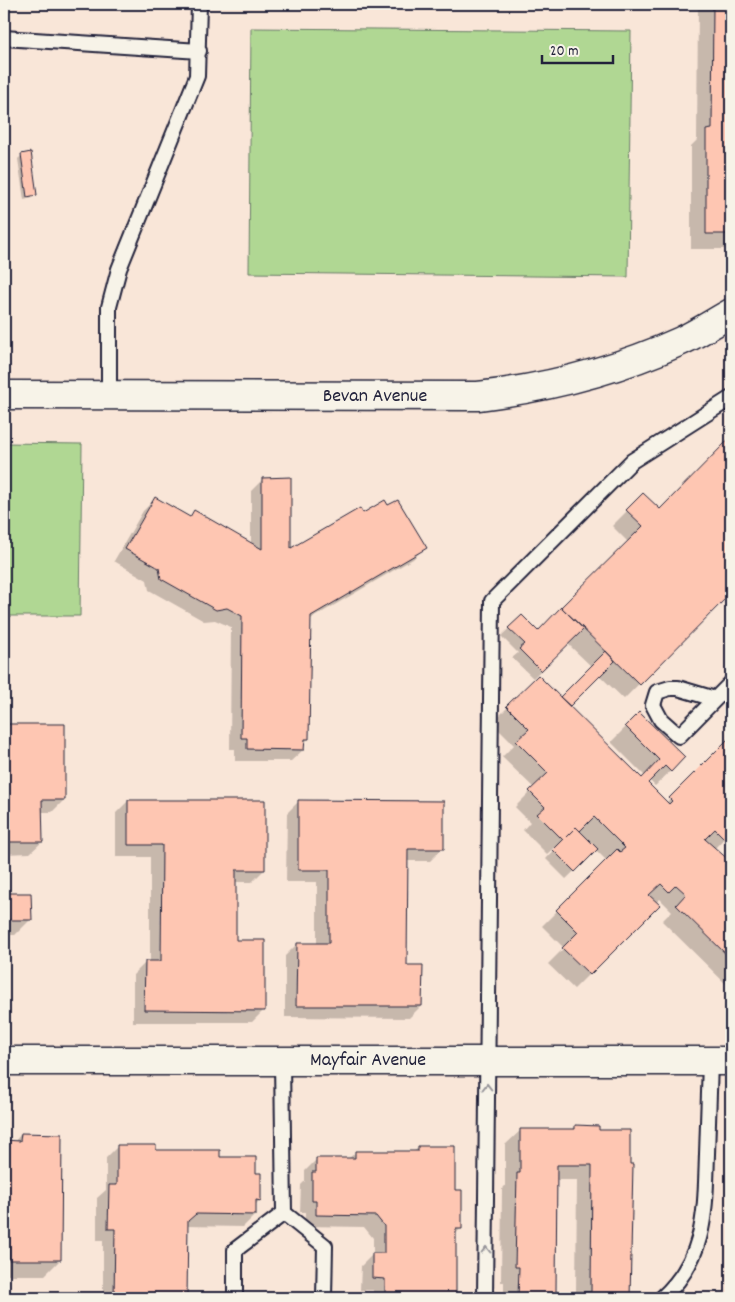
<svg xmlns="http://www.w3.org/2000/svg" width="735" height="1302" font-family="Dekko,sans-serif">
  <style>
    .green { fill: #b0d793; stroke: #697c67 }
    .shadow { fill: #0003; fill-rule: evenodd }
    .building { fill: #fec6b2; stroke: #22223b; fill-rule: evenodd }
    .lines { fill: none; stroke-linecap: round; stroke-linejoin: round }
    .service-casing { stroke: #22223b; stroke-width: 18 }
    .minor-casing { stroke: #22223b; stroke-width: 31 }
    .tertiary-casing { stroke: #22223b; stroke-width: 31 }
    .service { stroke: #f7f3e8; stroke-width: 14 }
    .minor { stroke: #f7f3e8; stroke-width: 28 }
    .tertiary { stroke: #f7f3e8; stroke-width: 28 }
    .oneway { stroke: #97959a }
    .labels { text-anchor: middle; dominant-baseline: central; stroke-width: 4; stroke-linejoin: round; paint-order: stroke }
    .street-label { font-size: 20px; fill: #22223b; stroke: #f7f3e8 }
  </style>
  <rect width="100%" height="100%" fill="#f9e6d8"/>
  <filter id="ink" filterUnits="userSpaceOnUse"><feTurbulence type="fractalNoise" baseFrequency=".02" numOctaves="2"/><feDisplacementMap in="SourceGraphic" scale="10" xChannelSelector="R" yChannelSelector="G"/><feConvolveMatrix kernelMatrix="1 2 1 2 8 2 1 2 1" color-interpolation-filters="sRGB"/></filter>
  <g filter="url(#ink)">
    <path class="green" d="M251,28L631,31L628,277L249,273Z
      M4,443L82,444L80,616H4Z"/>
    <path class="shadow" d="M698,4H731V245L727,249H691V146L697,140Z
      M22,155L36,195L32,198L24,200L18,159Z
      M731,439V591L624,699L599,675L568,706L642,779L645,776L611,742L639,714L684,758L655,786L649,780L646,783L666,803L731,738V831L715,848L731,864V989L662,921L672,911L660,899L656,903L658,905L574,989L548,964L564,948L542,926L607,861L596,850L566,879L546,859L561,843L560,842L547,854L523,830L530,822L515,807L534,788L502,757L514,745L492,723L538,677L560,699L592,667L568,644L533,678L512,658L518,653L501,636L522,616L538,633L628,542L612,526L628,510L660,511Z
      M263,479L290,551L363,515L425,547L413,559L309,620L308,739L303,744V750L291,761H235V749H230L231,627L215,620L204,621L149,590L147,580L114,561L143,511L155,499L189,517L194,512L251,544V491Z
      M731,636V644L727,640Z
      M4,673L6,725L64,800L52,812H41L42,842L30,853L4,854Z
      M128,801L264,870L252,882H235L234,941L264,1010L252,1022H133V975L145,963H150V857H116V813Z
      M299,801L442,849L430,861H406V966L421,1006L409,1018L285,1017V956L297,944H317V882H286L287,813Z
      M4,894L30,895V920L15,935H4Z
      M575,1127L628,1165L632,1166L629,1298H504V1282H501L502,1189L505,1186V1145L521,1130H572ZM556,1180H577L576,1293H555Z
      M21,1134L60,1260L45,1275H4V1142H14Z
      M118,1146L219,1158L255,1174L260,1200L255,1205V1215L243,1227L186,1226V1298H103V1240H97V1198L106,1190V1158Z
      M418,1148L454,1191L461,1228L455,1235L454,1298H373V1290H360L361,1266L373,1254V1238L364,1227L305,1226V1212H300L301,1185L305,1181V1171L317,1159H348L356,1152H413Z"/>
    <path class="building" d="M713,4H731V234H706V130L712,129Z
      M31,152L37,195L27,197L21,154Z
      M731,437V593L640,685L561,607L643,526L626,510L643,493L660,509Z
      M291,477V548L360,508L363,513L385,500L388,505L398,500L427,548L311,616L309,739H305L304,750L247,749V738H241L242,616L227,608L216,610L161,579L159,568L125,549L155,497L190,517L194,510L262,549V478Z
      M561,607L584,629L541,671L519,649L525,644L508,628L522,615L538,631Z
      M606,651L615,661L570,706L560,697Z
      M4,672H7V724H65V800H42L43,842H4Z
      M538,675L642,778L659,760L625,726L639,712L685,757L671,772L665,766L648,783L669,804L672,801L669,798L731,736V833L725,839L715,829L705,839L731,862V959L676,905L686,894L676,885L669,892L661,884L649,895L660,905L590,975L562,948L578,932L556,910L617,849L620,852L625,848L594,817L580,831L576,827L563,840L537,814L545,807L529,791L548,773L516,741L529,729L506,706Z
      M128,800H265V870H236V940H265V1011L144,1010L145,961H161L162,845H128Z
      M298,800L444,801V849H408L407,965H423L422,1006H296L297,943H329V870H298Z
      M576,827L598,849L575,872L553,850Z
      M4,893H31L32,920H4V944Z
      M575,1125L599,1126V1130H630V1164H633L630,1298H518L519,1267H515L517,1173H520V1129H575ZM557,1165H592L591,1292H556Z
      M21,1133L62,1134L61,1260H9V1231H4V1140L20,1141Z
      M117,1145H156V1150H220V1157H256V1173H261V1201L256,1200V1215L196,1214L188,1221L187,1298H114L115,1229H108L109,1185H117Z
      M418,1146H455V1190H462V1229H456V1298H385V1279L372,1278V1253H384V1226L376,1216L316,1215V1201H312V1172H316V1158H355V1151H418Z"/>
    <g class="lines">
      <defs>
        <path id="service" d="M4,38L199,51
          M109,396V307L119,269L197,76L199,4
          M715,699L678,688H670L657,692L653,705L661,720L679,736L731,683
          M282,1061L284,1213
          M284,1213L325,1246L324,1298
          M235,1298V1250L284,1213
          M485,1298L492,601L632,461L731,398
          M662,1298C707,1257 705,1210 707,1154C708,1123 709,1092 710,1062"/>
        <path id="minor" d="M4,1061H731"/>
        <path id="tertiary" d="M4,395L478,396C547,388 617,370 681,341C698,333 715,322 731,313"/>
      </defs>
      <use href="#service" class="service-casing"/>
      <use href="#minor" class="minor-casing"/>
      <use href="#tertiary" class="tertiary-casing"/>
      <use href="#service" class="service"/>
      <use href="#minor" class="minor"/>
      <use href="#tertiary" class="tertiary"/>
    </g>
    <defs><path id="oneway-chevron" d="M-2-3.5L2.5 0L-2 3.5" fill="none" stroke-width="1.6" stroke-linecap="round" stroke-linejoin="round" transform="scale(1.25)"/></defs>
    <g class="oneway">
      <use href="#oneway-chevron" transform="translate(487 1087) rotate(-90)"/>
      <use href="#oneway-chevron" transform="translate(486 1250) rotate(-90)"/>
    </g>
  </g>
  <g class="labels">
    <g class="street-label">
      <text x="375" y="397">Bevan Avenue</text>
      <text x="368" y="1061">Mayfair Avenue</text>
    </g>
  </g>
  <rect width="735" height="1302" fill="none" stroke="#f7f3e8" stroke-width="20"/>
  <rect x="10" y="10" width="715" height="1282" fill="none" stroke="#22223b" stroke-width="2" filter="url(#ink)"/>
  <path d="M542 55v8h71v-8" fill="none" stroke="#22223b" stroke-width="2.5"/>
  <text x="550" y="55" font-size="15" fill="#22223b" stroke="#f7f3e8" stroke-width="4" paint-order="stroke">20 m</text>
</svg>
